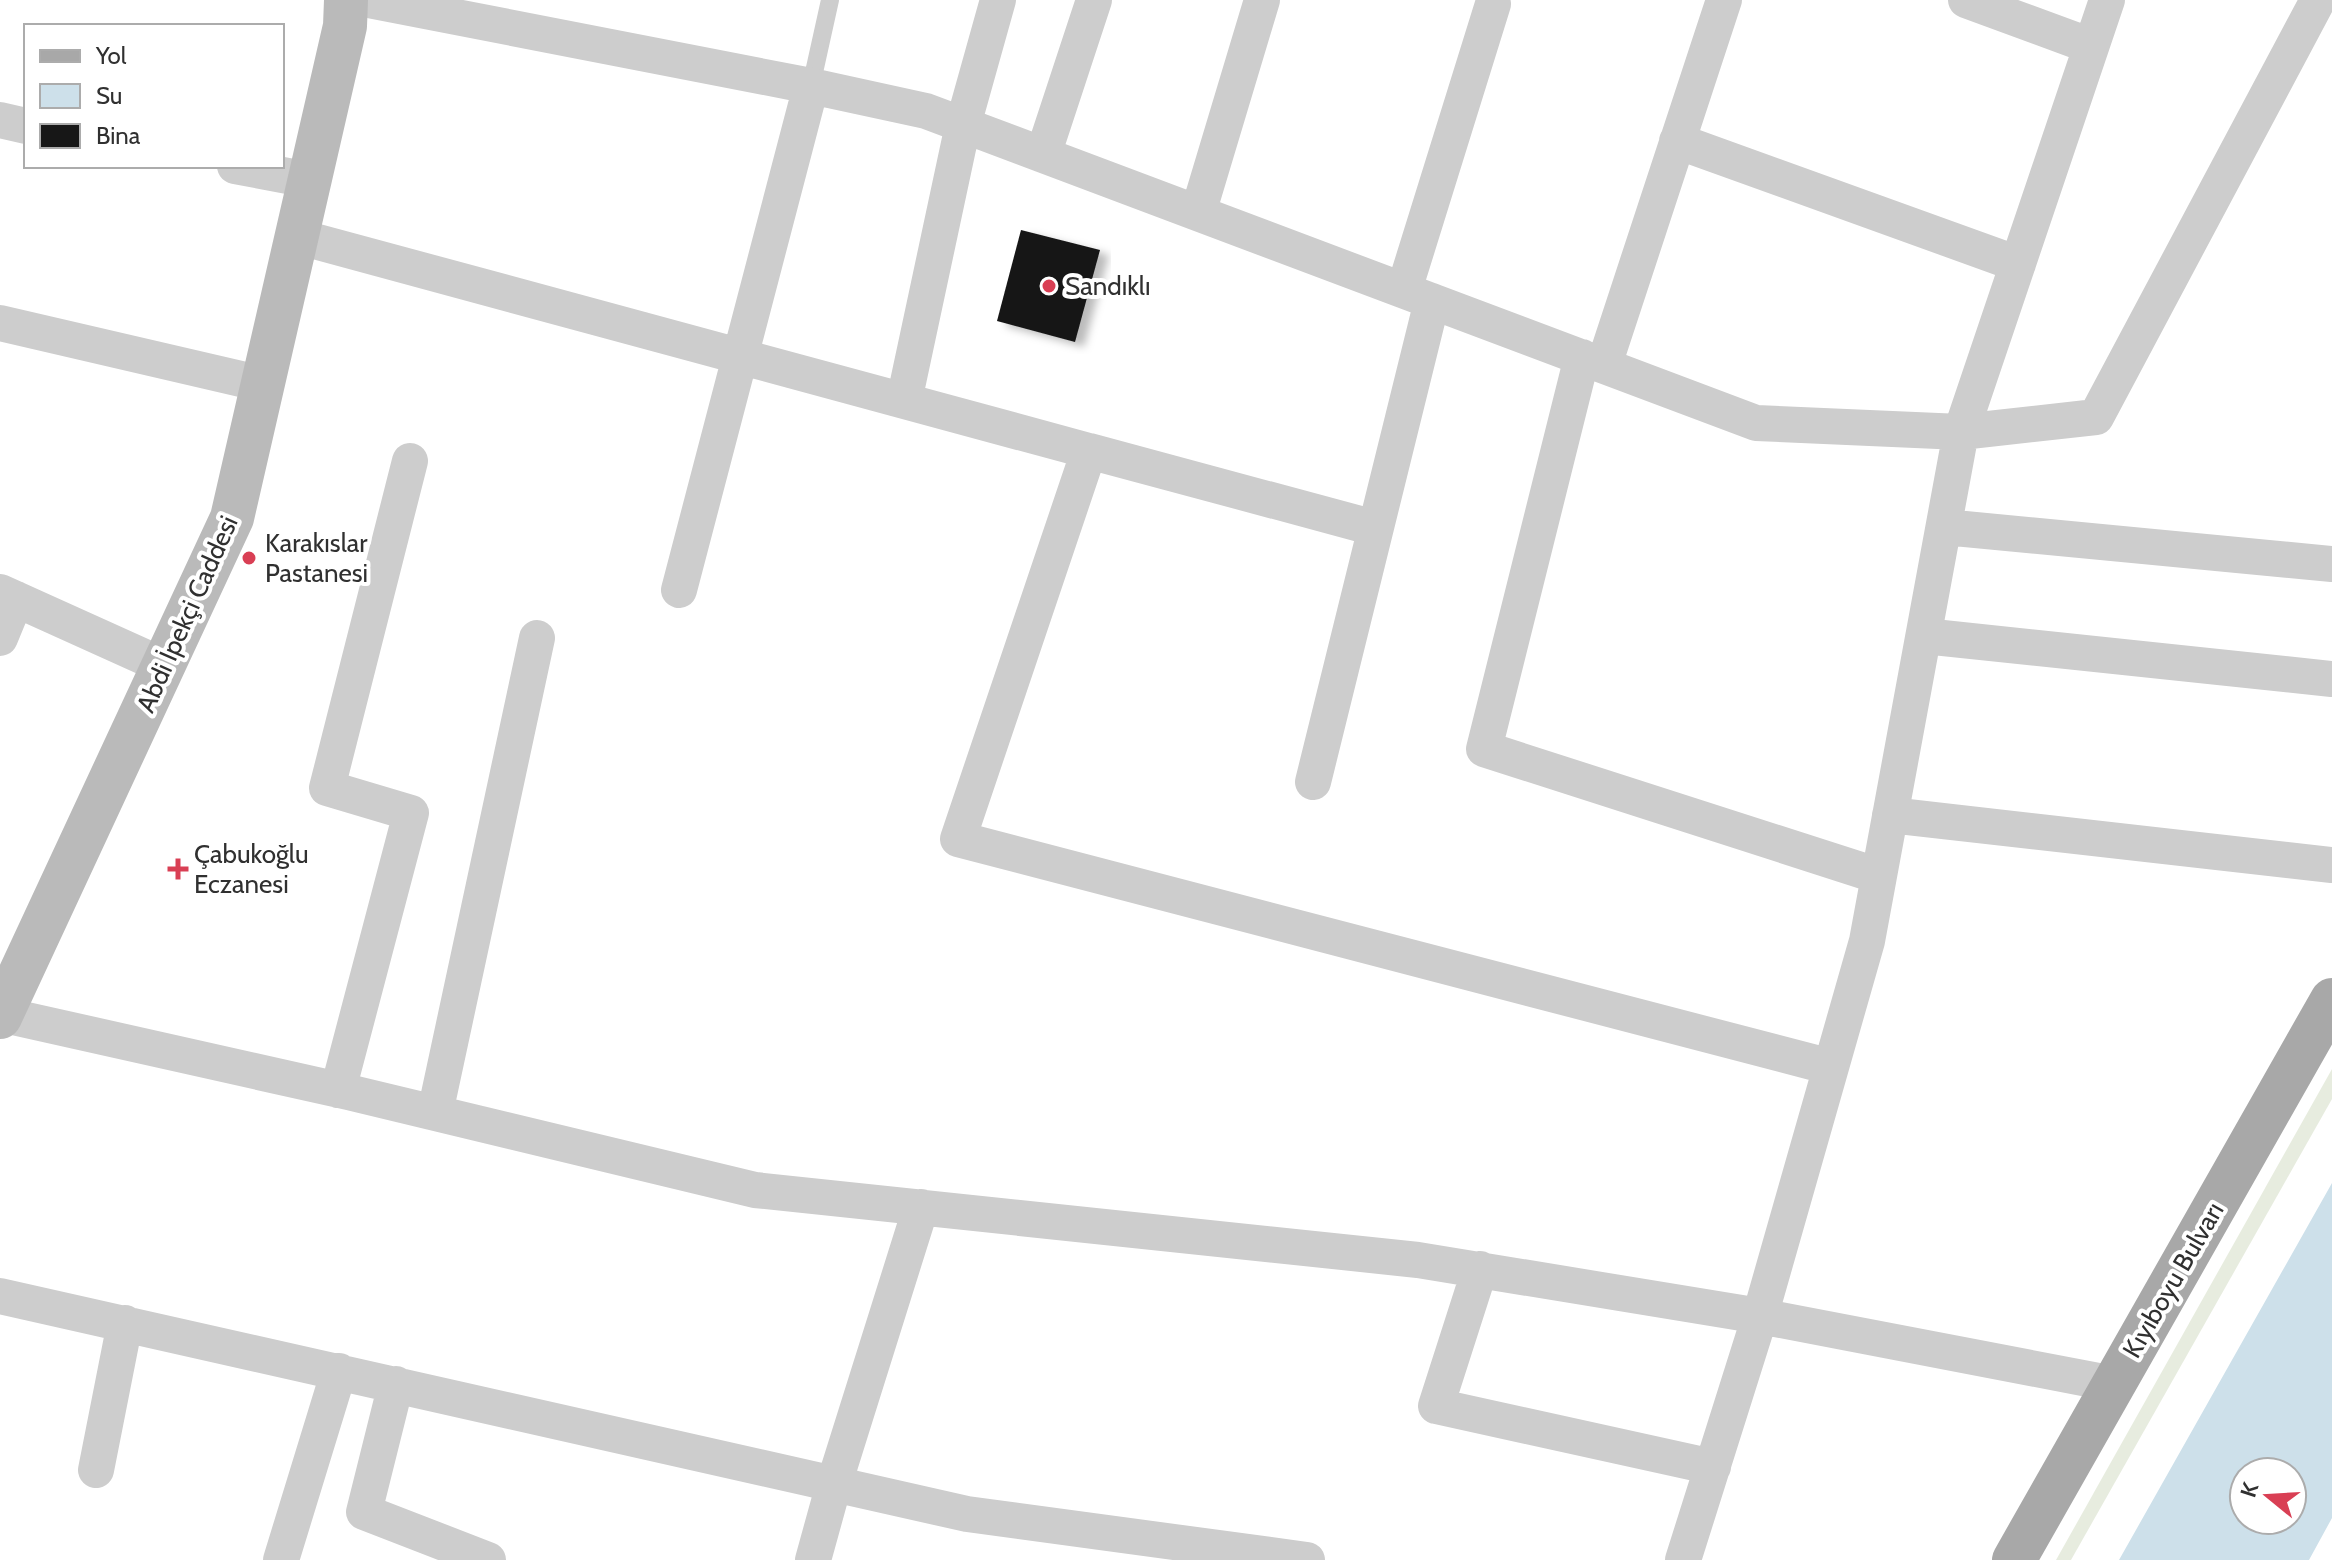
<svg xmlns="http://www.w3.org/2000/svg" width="2332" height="1560" font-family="Cabin,sans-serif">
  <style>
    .green { fill: #e7ecdf }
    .water { fill: #cde0ea; fill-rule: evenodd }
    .building { fill: #171717; filter: url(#shadow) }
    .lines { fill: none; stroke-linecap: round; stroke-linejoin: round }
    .lane { stroke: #cdcdcd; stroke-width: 18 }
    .street { stroke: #cdcdcd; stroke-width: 36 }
    .secondary { stroke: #bababa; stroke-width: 44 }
    .primary { stroke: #a8a8a8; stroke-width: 44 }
    .poi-dot { fill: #d93f54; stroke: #fff; stroke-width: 3 }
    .labels { text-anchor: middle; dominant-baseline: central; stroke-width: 8; stroke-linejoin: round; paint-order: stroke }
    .poi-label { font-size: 26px; fill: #303030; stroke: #fff; text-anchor: start }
    .street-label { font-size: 26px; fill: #303030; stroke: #fff }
  </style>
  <defs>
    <filter id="shadow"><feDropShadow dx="9" dy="5" stdDeviation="4" flood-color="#0004"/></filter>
  </defs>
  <rect width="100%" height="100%" fill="#fff"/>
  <path class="green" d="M2332,1069V1099L2071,1560H2056Z"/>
  <path class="water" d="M2332,1183V1518L2309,1560H2119ZM2244,1472H2292V1520H2244Z"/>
  <path class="building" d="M1021,230L1100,250L1075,342L997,321Z"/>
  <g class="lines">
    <path class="lane" d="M811,86L830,0"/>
    <path class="street" d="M369,0L811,86L926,111L1756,423L1961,432L2096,417L2318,0
      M1966,0L2091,46
      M0,120L26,126
      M1677,141L2018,264
      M1043,155L1094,0
      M235,166L309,180
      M1198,213L1262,0
      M296,236L1089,451L958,839L1831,1067
      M1404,290L1493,4
      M0,323L262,384
      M1582,357L1484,749L1879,876
      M1604,365L1724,0
      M904,401L963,125L998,0
      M1089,451L1375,528
      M1944,527L2332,564
      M679,590L811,86
      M0,592L164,666
      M1924,636L2332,679
      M0,638L16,599
      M1313,782L1432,301
      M1890,815L2332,865
      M0,1014L348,1092L755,1190L1418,1260L1760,1316L2114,1384
      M338,1090L411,813L327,788L410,461
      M435,1113L537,638
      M1480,1269L1436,1406L1713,1467
      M0,1296L967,1514L1307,1560
      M396,1384L364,1512L488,1560
      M96,1470L125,1323
      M281,1560L339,1371
      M813,1560L834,1484L921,1207
      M1683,1560L1760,1316L1867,941L1961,432L2107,0"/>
    <path class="secondary" d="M0,1017L232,518L345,26L346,0"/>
    <path class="primary" d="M2014,1560L2332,1000"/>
  </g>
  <g class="poi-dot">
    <circle cx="1049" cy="286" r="8"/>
    <circle cx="249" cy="558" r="8"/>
    <path d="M174 857h8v8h8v8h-8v8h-8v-8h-8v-8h8z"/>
  </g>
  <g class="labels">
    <g class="poi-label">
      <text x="1065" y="286">Sandıklı</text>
      <text x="265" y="543">Karakıslar<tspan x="265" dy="30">Pastanesi</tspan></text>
      <text x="194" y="854">Çabukoğlu<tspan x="194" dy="30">Eczanesi</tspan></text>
    </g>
    <g class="street-label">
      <text transform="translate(187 614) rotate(-66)">Abdi İpekçi Caddesi</text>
      <text transform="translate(2173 1280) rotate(-60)">Kıyıboyu Bulvarı</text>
    </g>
  </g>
  <rect x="24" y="24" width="260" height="144" fill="#ffffff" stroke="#acacac" stroke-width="2"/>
  <rect x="40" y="50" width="40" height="12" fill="#a8a8a8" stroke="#acacac" stroke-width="2"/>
  <text x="96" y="64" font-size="24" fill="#303030">Yol</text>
  <rect x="40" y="84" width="40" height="24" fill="#cde0ea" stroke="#acacac" stroke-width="2"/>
  <text x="96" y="104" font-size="24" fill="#303030">Su</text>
  <rect x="40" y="124" width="40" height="24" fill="#171717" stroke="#acacac" stroke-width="2"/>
  <text x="96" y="144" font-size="24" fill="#303030">Bina</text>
  <g transform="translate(2268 1496) rotate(288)"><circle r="38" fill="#ffffff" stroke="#acacac" stroke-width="2"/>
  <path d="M0-6L14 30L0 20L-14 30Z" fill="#d93f54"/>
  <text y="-12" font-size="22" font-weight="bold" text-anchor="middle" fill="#303030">K</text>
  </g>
</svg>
